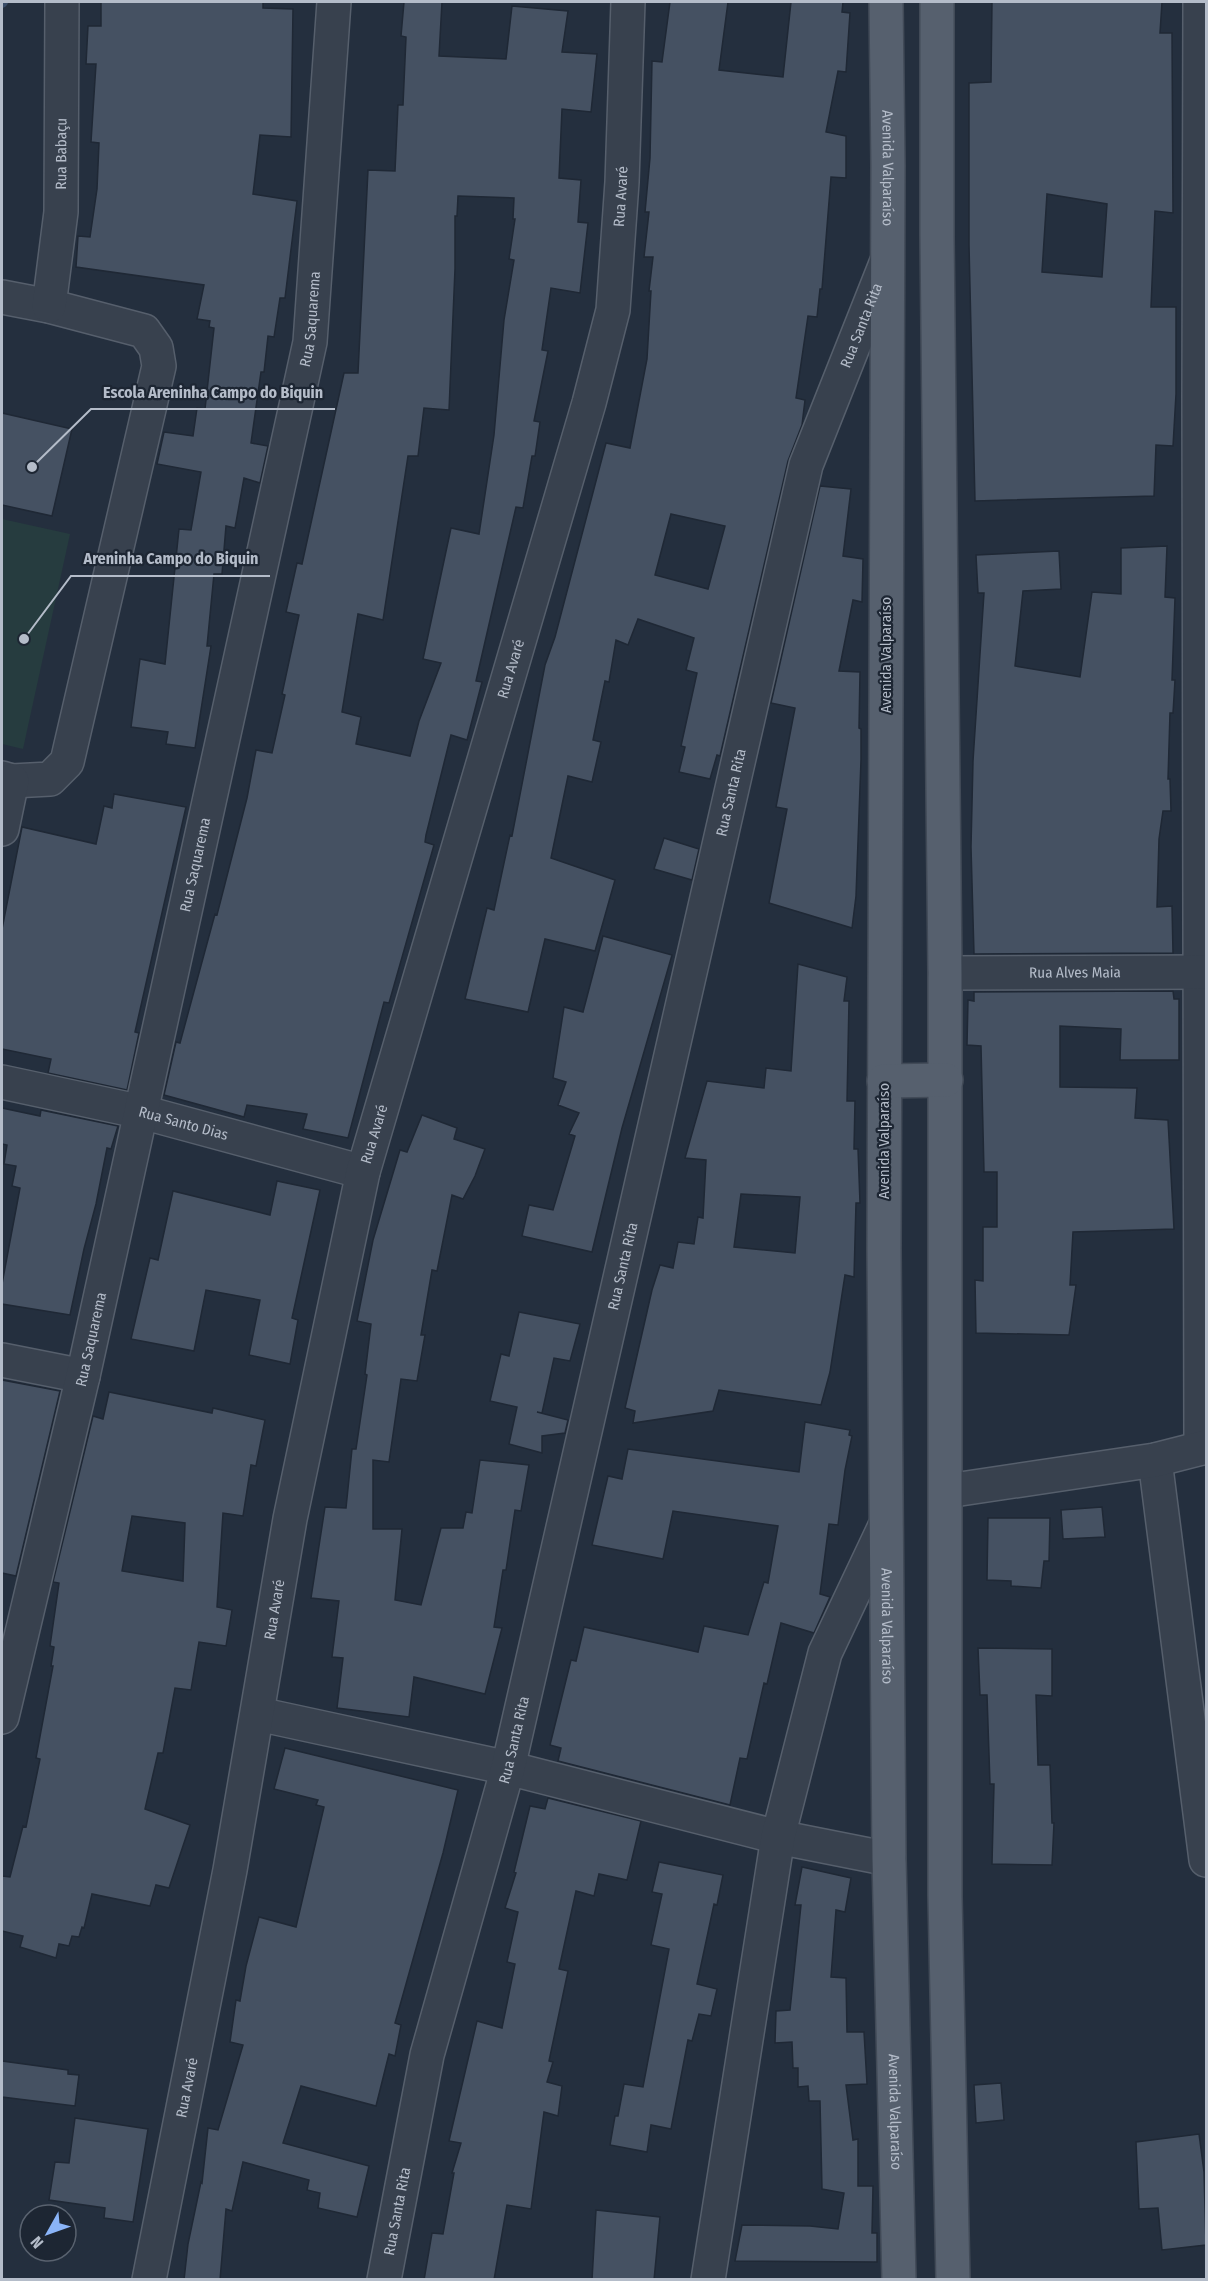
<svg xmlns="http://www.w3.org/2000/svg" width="1208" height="2281" font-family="'Fira Sans Condensed',sans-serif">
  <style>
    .green { fill: #263c3f }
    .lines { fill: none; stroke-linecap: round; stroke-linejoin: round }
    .stream { stroke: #394c67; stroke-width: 10 }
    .building { fill: #455162; stroke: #1f2835; stroke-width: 1.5; fill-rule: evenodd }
    .minor-casing { stroke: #565f6c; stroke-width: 36 }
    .major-casing { stroke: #414a57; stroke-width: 36 }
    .minor { stroke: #38414e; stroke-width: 33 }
    .major { stroke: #56606e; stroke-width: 33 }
    .labels { text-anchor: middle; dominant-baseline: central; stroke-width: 4.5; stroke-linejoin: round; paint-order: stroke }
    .street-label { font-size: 15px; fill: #b4bcc9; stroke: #1d2633 }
    .leader { fill: none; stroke: #b4bcc9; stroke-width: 2 }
    .callout-dot { fill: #b4bcc9; stroke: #1d2633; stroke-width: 2 }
    .callout-label { font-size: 16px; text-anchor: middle; font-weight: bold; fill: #b4bcc9; stroke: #1d2633; stroke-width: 4.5; stroke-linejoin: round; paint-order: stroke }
  </style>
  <rect width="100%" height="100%" fill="#242f3e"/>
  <path class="green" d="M2,519L70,534L23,749L2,744Z"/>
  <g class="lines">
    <path class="stream" d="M2,3L3,2"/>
  </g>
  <path class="building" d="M101,2H263V8L293,9L291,137L260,135L253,194L297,201L285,298H280L274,337L268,336L264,372H261L251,443L268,446L260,483L244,478L235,528L226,526L222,574H214L207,646H211L195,748L166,744L168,732L131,727L140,659L165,664L179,529L191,530L201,472L157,464L164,432L193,436L197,408L205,409L214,328L209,327L210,321L197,319L204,285L76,267L78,236L90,237L97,189L99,143L91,142L96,64H86L88,26H101Z
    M404,2H442L439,56L506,59L512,6L568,11L562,52L597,54L591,112L562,109L559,178L581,180L578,222L588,223L580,293L551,288L542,350L548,351L534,421L540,422L535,456H532L523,508L516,507L476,681L482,682L467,740L451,735L426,835L425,842L434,845L389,1003L384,1002L348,1138L303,1129L307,1114L247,1105L244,1117L164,1095L176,1042L180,1043L215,914L217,915L247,798L256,750L272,753L285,695L282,694L299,615L286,612L297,563L302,564L344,373H358L368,170L395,171L398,105H403L406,37L401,36ZM458,196L514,198L513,219H515L509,259L514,260L504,320L494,435L479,534L451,528L423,659L441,663L419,721L410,756L356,744L361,717L342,712L358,614L383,620L408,456H418L424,408L449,410L455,269V216H457Z
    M670,2H728L719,70L783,77L791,2H843L842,12L850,13L846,72L838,71L826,132L846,136V178L831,177L822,289H820L817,317L808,316L796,398L805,400L802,425L788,461L720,756L717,755L710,779L679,772L685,747L681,746L697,673L686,670L694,638L638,619L628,645L616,640L609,682L605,681L593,740L601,742L592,782L568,776L551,858L615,880L595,951L545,939L528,1012L465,999L487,908L494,910L510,835L512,836L545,665L555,637L606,443L630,448L647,359L651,291H649L653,257H644L649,212H645L650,158L652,61L662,62ZM671,514L725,526L708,589L655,575Z
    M992,2H1162L1160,33H1172L1173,213L1155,211L1151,307H1176V394L1173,446L1156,445L1154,496L975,501L969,245V83L991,82ZM1047,194L1107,204L1102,277L1042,272Z
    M2,413L72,429L52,516L2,505Z
    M820,486L851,489L843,556L863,559L862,602L853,600L839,671L860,672L859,728L861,729V760L856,896L852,928L769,903L787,809L776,807L795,708L771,703Z
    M1167,546L1165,597L1175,598L1172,680H1175L1174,697L1173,713H1170L1168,779H1170L1171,811H1163L1159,839L1157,907L1172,906L1173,953L974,954L971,847L973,761L984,593H978L976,555L1059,551L1061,589L1023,591L1015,666L1080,677L1092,592L1121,594V548Z
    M114,794L186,807L135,1032L139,1033L127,1090L48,1073L51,1059L2,1049V929L22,827L96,844L104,806L112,808Z
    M664,838L699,849L692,880L654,869Z
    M603,936L672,955L622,1128L592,1252L522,1236L529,1205L553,1210L575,1136L569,1134L579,1113L558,1105L566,1082L553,1078L564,1007L583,1012Z
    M798,964L847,977L844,1001H849L847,1101H855L854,1149H858L860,1203H856L854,1277L845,1275L830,1372L821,1405L719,1390L713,1411L633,1423L635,1411L625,1408L652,1290L660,1265L673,1268L678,1242L694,1244L698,1217L703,1218L706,1160L685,1158L707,1081L764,1088L766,1068L791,1071ZM741,1194L800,1197L795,1253L734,1247Z
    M1173,991L1174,999H1179V1060H1120L1121,1029L1060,1026V1087L1137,1088L1135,1118L1168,1120L1174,1229L1073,1232L1070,1285H1076L1069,1335L976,1333L975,1280L983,1281V1227H997V1172H984L981,1046L967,1045L968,1000L974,1001V992Z
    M2,1108L40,1116L41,1110L118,1126L111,1149L107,1148L96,1204L84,1249L70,1315L2,1304V1284L20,1188L12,1186L16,1166L4,1164L7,1145L2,1144Z
    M422,1115L457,1128L454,1139L485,1149L475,1176L463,1199L452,1195L437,1271L432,1270L421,1335H425L417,1381L401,1379L389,1462L373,1460V1529H402L395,1600L421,1605L441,1528H463L466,1512L472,1513L480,1460L529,1465L521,1511L515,1510L506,1570H503L494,1627L502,1628L485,1694L414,1677L409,1717L337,1708L343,1658L332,1657L339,1601L311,1598L325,1507L346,1508L352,1449H356L367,1375L365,1374L371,1324L357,1321L373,1240L400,1150L407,1152Z
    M277,1181L320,1190L292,1318L298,1320L290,1364L249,1355L260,1300L206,1290L194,1351L131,1339L150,1258L158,1260L173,1191L270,1215Z
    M519,1312L580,1324L570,1361L554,1358L542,1413L537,1412L568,1420L565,1433L542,1436V1453L509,1444L517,1407L490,1401L501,1354L509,1356Z
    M2,1380L60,1391L16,1576L2,1573Z
    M109,1392L212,1413L213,1408L265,1420L256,1466L251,1465L243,1516L223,1513L217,1607L232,1610L226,1646L199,1642L191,1690L175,1688L163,1753H158L145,1809L190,1825L169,1888L156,1885L150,1906L92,1894L84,1928L82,1927L79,1937L72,1936L69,1946L59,1944L56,1958L20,1947L23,1936L2,1931V1876L10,1877L23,1826L26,1827L40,1759L36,1758L53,1666H51L54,1647L50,1646L59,1583L53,1582L93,1416L103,1419ZM132,1516L185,1523L183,1581L122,1571Z
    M805,1422L850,1430L849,1435L852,1436L845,1470L838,1525L829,1524L820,1594L830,1597L814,1633L781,1623L767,1684L764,1683L747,1759L740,1758L730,1805L558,1761L561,1748L550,1745L571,1660L576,1661L584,1627L698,1652L704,1626L748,1635L764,1582L768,1583L778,1526L673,1511L663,1559L592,1545L608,1476L622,1479L628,1449L799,1472Z
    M1102,1507L1105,1537L1063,1539L1061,1510Z
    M988,1518H1050L1049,1561H1044L1041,1588L1011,1586V1581L987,1580Z
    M978,1648L1052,1649V1696L1036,1695L1038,1765H1050L1052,1823H1054L1052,1865L992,1864L994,1784H990L987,1695H980Z
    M285,1748L458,1790L443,1853L395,2023L401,2025L395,2056L389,2054L376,2106L301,2086L283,2143L369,2166L357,2217L318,2208L320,2193L307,2190L309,2180L243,2162L232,2211L226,2209L220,2280H184L188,2244L201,2182L202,2183L208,2128L218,2130L243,2045L230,2042L236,2000L240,2001L246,1966L259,1917L296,1927L324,1807L316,1805L318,1800L274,1789Z
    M548,1798L641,1821L627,1880L599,1874L594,1896L576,1891L559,1969L568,1971L549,2061L553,2062L547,2082L562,2086L558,2116L544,2112L531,2209L507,2205L494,2280H424L432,2233L443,2234L454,2173H452L461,2143L449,2141L477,2021L502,2028L515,1964L507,1962L518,1912L505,1908L516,1873L514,1872L530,1806L545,1809Z
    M659,1862L723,1875L717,1905L714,1904L697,1984L717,1989L711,2016L699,2014L692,2041L688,2040L671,2129L651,2125L647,2152L610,2145L615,2116H618L624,2084L643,2087L669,1949L651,1945L662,1894L652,1892Z
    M802,1867L851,1878L845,1912L836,1910L831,1977L846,1978L847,2032H864L867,2084L846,2085L853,2140L858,2139V2186H873L872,2233H877V2262L735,2261L742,2225L810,2226L838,2229L844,2193L822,2189L820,2101H809L808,2086L798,2087V2068H793L792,2042L775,2043L776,2011L790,2010L801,1905H795Z
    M2,2061L68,2070V2074L79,2075L75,2106L2,2097Z
    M1001,2083L1004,2120L976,2123L974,2085Z
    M75,2118L148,2129L133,2222L104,2218L105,2208L49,2200L55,2162L69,2163Z
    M1199,2134L1204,2172L1206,2245L1162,2250L1158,2208L1139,2209L1136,2142Z
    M596,2210L660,2217L654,2280H592Z"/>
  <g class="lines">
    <defs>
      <g id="minor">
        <path d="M1200,2L1199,396L1201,1448"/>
        <path d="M2,297L49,306L144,331L156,348L159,366L67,762L50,779L12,781L2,778"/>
        <path id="s1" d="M49,306L61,212L62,2"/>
        <path d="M2,829L12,781"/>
        <path id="s2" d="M945,973L1206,972"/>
        <path id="s3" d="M2,1082L142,1112L363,1172"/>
        <path d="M2,1360L83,1376"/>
        <path d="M1155,1460L1206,1860"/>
        <path d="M947,1491L1155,1460L1206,1447"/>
        <path d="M258,1714L508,1768L778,1837L889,1859"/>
        <path id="s4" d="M2,1717L83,1376L310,342L334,2"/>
        <path id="s5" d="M149,2280L230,1870L290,1519L363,1172L589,403L613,310L622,182L628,2"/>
        <path id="s6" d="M384,2280L427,2055L508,1768L806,465L887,261"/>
        <path d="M708,2280L778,1837L825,1653L886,1524"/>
      </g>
      <g id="major">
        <path id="s7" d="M886,2L888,166L884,1249L889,1859L899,2280"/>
        <path d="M937,2V236L945,973V1896L953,2280"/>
        <path d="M884,1081L946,1080"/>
      </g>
    </defs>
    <use href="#minor" class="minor-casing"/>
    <use href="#major" class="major-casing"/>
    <use href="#minor" class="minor"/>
    <use href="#major" class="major"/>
  </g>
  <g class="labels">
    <g class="street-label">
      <text stroke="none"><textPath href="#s1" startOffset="153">Rua Babaçu</textPath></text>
      <text stroke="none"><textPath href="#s7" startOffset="166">Avenida Valparaíso</textPath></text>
      <text stroke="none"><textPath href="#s5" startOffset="2140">Rua Avaré</textPath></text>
      <text stroke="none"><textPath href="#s4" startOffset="1432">Rua Saquarema</textPath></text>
      <text stroke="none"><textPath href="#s6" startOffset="2014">Rua Santa Rita</textPath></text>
      <text transform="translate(886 655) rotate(-90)">Avenida Valparaíso</text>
      <text stroke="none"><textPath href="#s5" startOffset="1653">Rua Avaré</textPath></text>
      <text stroke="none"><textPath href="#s6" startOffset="1528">Rua Santa Rita</textPath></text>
      <text stroke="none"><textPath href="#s4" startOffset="874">Rua Saquarema</textPath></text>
      <text stroke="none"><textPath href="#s2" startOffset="130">Rua Alves Maia</textPath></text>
      <text stroke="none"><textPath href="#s3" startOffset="186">Rua Santo Dias</textPath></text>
      <text stroke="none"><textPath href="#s5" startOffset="1168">Rua Avaré</textPath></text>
      <text transform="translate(884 1141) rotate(-90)">Avenida Valparaíso</text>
      <text stroke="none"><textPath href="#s6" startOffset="1042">Rua Santa Rita</textPath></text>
      <text stroke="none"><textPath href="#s4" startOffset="388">Rua Saquarema</textPath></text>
      <text stroke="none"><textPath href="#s5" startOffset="682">Rua Avaré</textPath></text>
      <text stroke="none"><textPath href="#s7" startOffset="1624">Avenida Valparaíso</textPath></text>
      <text stroke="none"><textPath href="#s6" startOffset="556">Rua Santa Rita</textPath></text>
      <text stroke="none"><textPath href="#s5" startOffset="196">Rua Avaré</textPath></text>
      <text stroke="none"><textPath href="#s7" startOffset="2110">Avenida Valparaíso</textPath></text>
      <text stroke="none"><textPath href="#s6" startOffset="70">Rua Santa Rita</textPath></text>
    </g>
  </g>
  <path class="leader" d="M32 467L91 409H335M24 639L71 576H270"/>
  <g class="callout-dot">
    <circle cx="32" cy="467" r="6"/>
    <circle cx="24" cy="639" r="6"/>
  </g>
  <g class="callout-label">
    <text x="213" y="398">Escola Areninha Campo do Biquin</text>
    <text x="171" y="564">Areninha Campo do Biquin</text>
  </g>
  <rect width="1208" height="2281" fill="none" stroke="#b4bcc9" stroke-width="6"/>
  <g transform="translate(48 2233) rotate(230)"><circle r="28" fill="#1d2633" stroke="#59626f" stroke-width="1.5"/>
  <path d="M0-4.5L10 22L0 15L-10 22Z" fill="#8ab4f8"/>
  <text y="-9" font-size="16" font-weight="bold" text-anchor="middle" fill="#b4bcc9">N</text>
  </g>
</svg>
